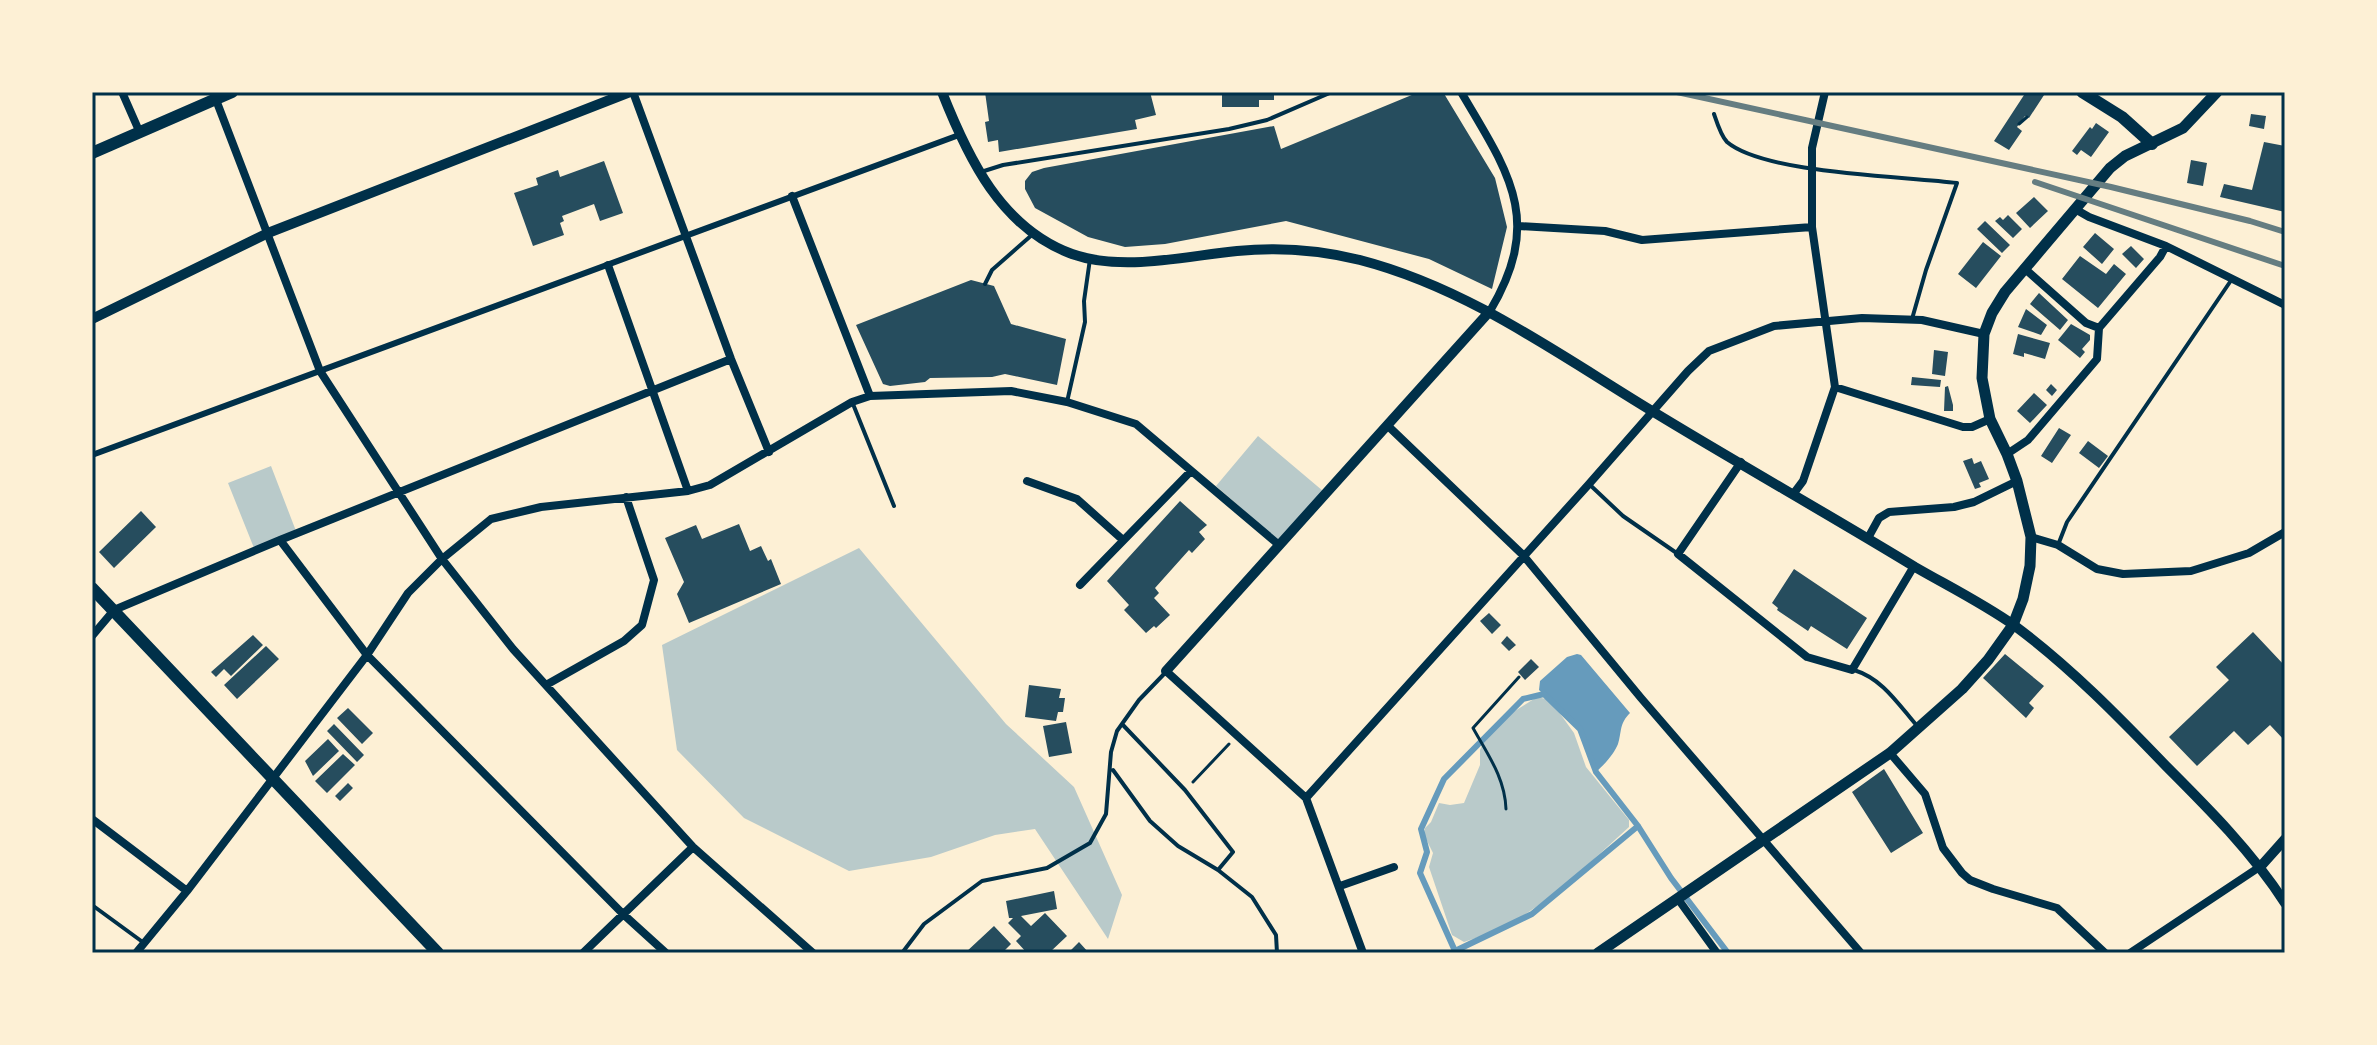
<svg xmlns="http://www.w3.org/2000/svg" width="2377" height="1045" font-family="'Nunito Sans',sans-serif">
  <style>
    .green { fill: #b9caca }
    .water { fill: #669bbc }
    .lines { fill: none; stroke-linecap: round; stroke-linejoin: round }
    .stream { stroke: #669bbc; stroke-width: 6 }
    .building { fill: #264d5e }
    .path { stroke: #003049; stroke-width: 3 }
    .service { stroke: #003049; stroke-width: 4 }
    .pedestrian { stroke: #003049; stroke-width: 6 }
    .minor { stroke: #003049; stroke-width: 8 }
    .tertiary { stroke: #003049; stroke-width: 10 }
    .secondary { stroke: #003049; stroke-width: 11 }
    .primary { stroke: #003049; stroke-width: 12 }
    .trunk { stroke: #003049; stroke-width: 12 }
    .rail { stroke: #657d81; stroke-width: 6 }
    .neatline { fill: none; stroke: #003049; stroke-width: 3 }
  </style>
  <rect width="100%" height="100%" fill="#fdf0d5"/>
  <path class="green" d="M1258,436L1323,491L1279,541L1216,486Z
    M271,466L296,531L254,548L228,483Z
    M859,548L1006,724L1074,787L1122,895L1108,939L1035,829L995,835L931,857L849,871L744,818L677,750L662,645Z
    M1537,697L1546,699L1556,708L1574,733L1586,767L1629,820V827C1591,861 1551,902 1505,926C1492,933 1478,937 1464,942L1452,935L1429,867L1433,853L1424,835L1425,828L1431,822L1439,803L1450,805L1464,803L1480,765V750L1484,741L1510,714Z"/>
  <path class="water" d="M1577,654L1581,655L1630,713C1619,724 1622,731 1618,744C1614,754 1604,765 1596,772L1580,729L1539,690L1540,681L1567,657Z"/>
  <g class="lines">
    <path class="stream" d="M1638,826L1532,914L1455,951L1420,873L1427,852L1421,829L1444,779L1523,699L1544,694L1580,729L1596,772L1638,826L1671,878L1728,953"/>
  </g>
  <path class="building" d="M985,92H1150L1156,115L1135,120L1137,129L999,152L998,140L988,142L985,122L989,121Z
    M1222,92H1274V100H1259V107H1222Z
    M1419,92H1443L1495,178L1507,227L1492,289L1429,259L1286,221L1165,244L1125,247L1088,237L1035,208L1025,189V181L1032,172L1044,168L1274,126L1281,149Z
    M2026,92H2046L2029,118L2025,116L2019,124L2017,127L2022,131L2009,150L1994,141Z
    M2251,114L2266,116L2264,129L2249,126Z
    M2096,123L2109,132L2091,157L2081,150L2077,155L2072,151L2090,127L2092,129Z
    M2264,142L2285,146V212L2220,197L2224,184L2252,190Z
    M2191,160L2207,163L2203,186L2187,183Z
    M604,161L623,213L600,221L594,204L562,216L564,221L560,223L564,235L533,246L514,193L538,185L536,178L558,170L560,177Z
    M2034,197L2048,211L2030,228L2016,213Z
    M2008,215L2022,229L2013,238L1995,221L2000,217L2003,220Z
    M1985,221L2010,245L2002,253L1977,229Z
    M2095,233L2114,249L2102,264L2083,247Z
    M1983,242L2001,256L1976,288L1958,274Z
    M2131,246L2144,259L2136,268L2122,254Z
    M2080,256L2106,274L2114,264L2126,274L2098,308L2062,279Z
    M971,280L994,286L1011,324L1066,339L1057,385L1005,374L992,377L930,378L925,382L890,386L883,384L856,325Z
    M2039,293L2068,320L2060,330L2030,304Z
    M2026,309L2047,325L2041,335L2018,327Z
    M2071,324L2090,335V340L2082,349L2085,352L2080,358L2058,340Z
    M2018,334L2050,343L2045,359L2024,353V357L2013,354Z
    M1934,350L1948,352L1945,376L1932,374Z
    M1912,377L1941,380L1940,387L1911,385Z
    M2051,384L2057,390L2052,396L2046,390Z
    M1948,386L1953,405V411H1944L1945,387Z
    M2034,393L2047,405L2030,423L2017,411Z
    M2059,428L2071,435L2052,463L2041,456Z
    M2088,441L2108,456L2099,468L2079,453Z
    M1972,458L1974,464L1981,461L1989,479L1979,483L1981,487L1975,489L1963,461Z
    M1180,501L1207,525L1199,532L1205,539L1192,553L1189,550L1155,588L1159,593L1154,598L1170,615L1156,628L1154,626L1146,633L1124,610L1129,605L1107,581Z
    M141,511L156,527L114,568L99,552Z
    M739,524L750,551L761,546L768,561L771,559L781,584L689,623L677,594L684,582L665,538L696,525L702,539Z
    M1794,569L1867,618L1847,649L1811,626L1808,631L1777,610L1778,608L1772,603Z
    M1489,613L1501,625L1492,634L1480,621Z
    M2253,632L2285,666V741L2270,725L2248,745L2234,731L2197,766L2169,737L2229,680L2216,667Z
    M253,635L263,645L231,676L224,669L216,677L211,672Z
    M1507,636L1516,645L1509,651L1501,643Z
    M266,646L279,659L237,699L224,685Z
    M2005,654L2044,686L2029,703L2034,708L2026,718L1983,678Z
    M1531,659L1539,667L1525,680L1518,672Z
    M1029,685L1061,689L1059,698H1065L1063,712H1058L1056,721L1025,717Z
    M348,708L373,733L362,744L337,718Z
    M1066,722L1072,753L1049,757L1043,726Z
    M334,724L364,755L357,762L327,731Z
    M328,739L339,751L313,776L305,761Z
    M343,754L355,765L327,793L315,781Z
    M1884,769L1923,833L1891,853L1852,792Z
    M348,783L353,788L340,801L335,796Z
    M1054,891L1057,909L1021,916L1031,926L1045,913L1067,936L1049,953H1027L1016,941L1021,936L1008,923L1013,918H1009L1006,901Z
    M994,926L1011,944L1002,953H965Z
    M1079,942L1089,953H1068Z"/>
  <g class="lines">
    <path class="path" d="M2019,124L2027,117
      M1193,782L1229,744
      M1506,809C1505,778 1488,755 1473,728L1519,677"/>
    <path class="service" d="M1714,114C1717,123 1721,136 1727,142C1765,174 1903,176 1957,183L1926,270L1912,319
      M981,172L1003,165L1229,129L1267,120L1332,92
      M985,284L992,270L1033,234
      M1067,402L1085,322L1084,301L1090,259
      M853,404L894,506
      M1589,484L1623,516L1678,554
      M2058,545L2067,522L2232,279
      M1854,670C1883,679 1898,704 1918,727
      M1122,724L1185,790L1233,852L1218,870
      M1113,770L1150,821L1178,846L1218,870L1252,897L1276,935L1277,953
      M92,905L144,943
      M902,953L924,924L982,881L1047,868L1090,843L1106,814L1111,752L1117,731L1139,700L1165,673"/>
    <path class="pedestrian" d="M92,455L959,135"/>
    <path class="minor" d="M122,92L140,133
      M213,92L320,371L442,559L513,649L693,847L813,953
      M633,92L731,359L769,452
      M1461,92C1509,173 1544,220 1490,311
      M792,196L870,396
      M2075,209L2089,217L2166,246L2285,305
      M1519,226L1605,231L1642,240L1812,227
      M608,265L688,491
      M2099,328L2160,257L2166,246
      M1835,387L1963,427H1972L1990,419
      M1387,425L1523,555L1641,698L1861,953
      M2007,454L2028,440L2097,359L2099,328L2086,323L2024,268
      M1741,462L1678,554L1807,657L1852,670L1914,566
      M1027,481L1077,499L1123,540
      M1794,493L1803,481L1835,387L1812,227V148L1825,92
      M2031,537L2058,545L2097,569L2123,574L2191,571L2249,553L2285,532
      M1868,538L1879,518L1889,512L1954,507L1974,502L2017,481
      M280,540L367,655L623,914L666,953
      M1080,585L1191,471
      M92,636L114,610L280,540L731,359
      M1166,671L1306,798L1363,953
      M546,685L624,641L642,625L654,580L626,497
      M1890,753L1925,794L1943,848L1962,873L1970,880L1993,889L2057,908L2105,953
      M1306,798L1589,484L1688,371L1709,351L1774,326L1862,318L1922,320L1984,334
      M92,819L187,891
      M1340,886L1394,867
      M1678,899L1717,953
      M136,953L187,891L367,655L408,593L442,559L491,519L541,507L688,491L710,485L852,402L870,396L1011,391L1067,402L1136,424L1279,545
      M583,953L693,847
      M2130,953L2261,866"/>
    <path class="tertiary" d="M942,92C968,158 1001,228 1072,254C1123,272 1185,256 1237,251C1277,247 1321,250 1360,260C1468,288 1558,354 1652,411C1739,464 1828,514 1915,567C1948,586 1984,604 2015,626C2070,667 2118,716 2166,766C2209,809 2252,852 2285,903
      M92,319L268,233L630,92
      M1166,671L1490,311
      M2261,866L2285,839"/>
    <path class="secondary" d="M1598,953L1890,753L1962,689L1988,660L2013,625L2023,599L2030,566L2031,537L2017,481L2007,454L1990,419L1982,378L1984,334L1992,313L2005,292L2110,168L2125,156L2183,128L2217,92"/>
    <path class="primary" d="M2082,92L2122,117L2152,144
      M92,153L232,92"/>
    <path class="trunk" d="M92,588L438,953"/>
    <path class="rail" d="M1677,92L2111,187L2250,221L2285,232
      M2035,182L2285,266"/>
  </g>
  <rect width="2377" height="1045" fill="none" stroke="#fdf0d5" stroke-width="188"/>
  <rect x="94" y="94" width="2189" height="857" class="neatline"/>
</svg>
